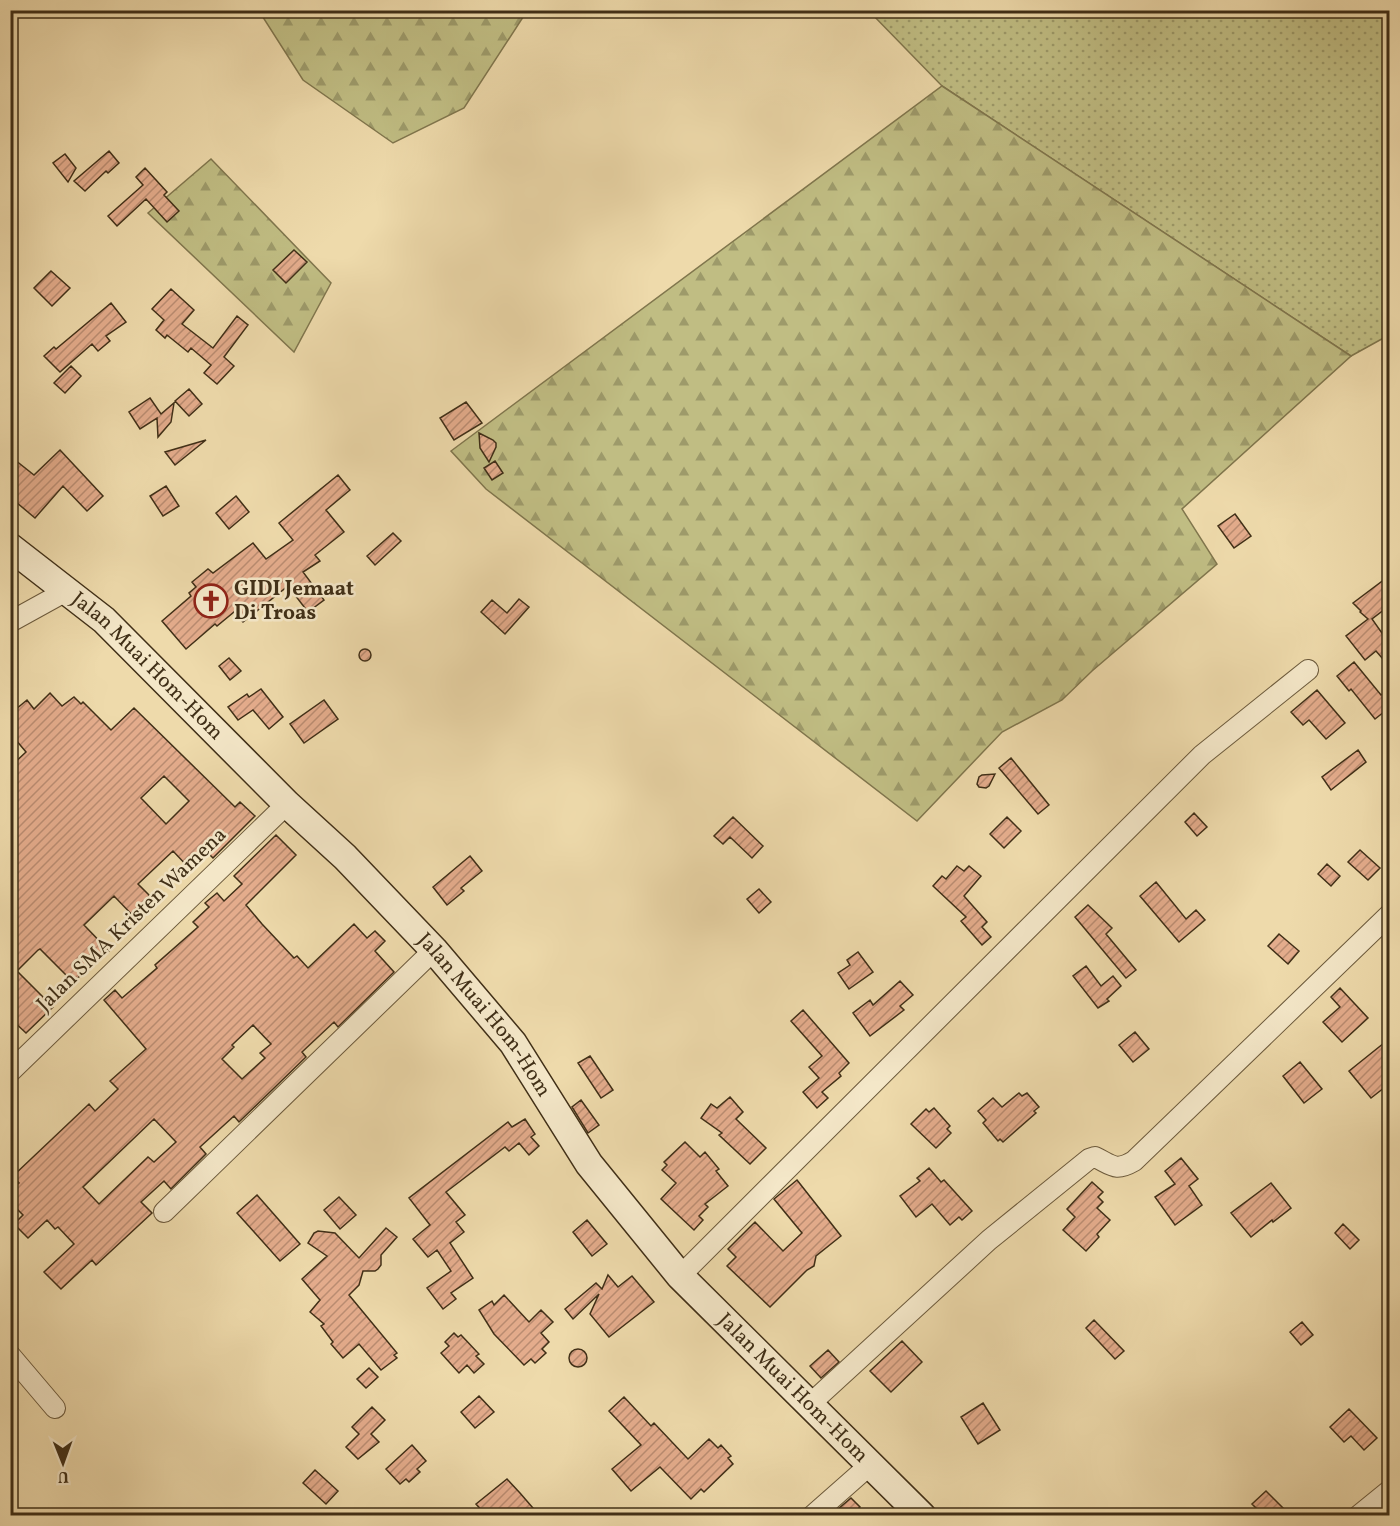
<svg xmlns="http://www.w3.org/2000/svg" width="1400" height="1526" font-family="Vollkorn,serif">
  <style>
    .grass { fill: url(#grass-dots); stroke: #80764d; stroke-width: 1.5 }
    .forest { fill: url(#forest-firs); stroke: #80764d; stroke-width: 1.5 }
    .building { fill: url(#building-hatch); stroke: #402f17; stroke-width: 1.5; fill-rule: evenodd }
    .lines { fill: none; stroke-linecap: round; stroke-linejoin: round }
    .street-casing { stroke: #6c5a3c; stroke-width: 22 }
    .secondary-casing { stroke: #402f17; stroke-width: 30 }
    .street { stroke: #f4e7c8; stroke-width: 20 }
    .secondary { stroke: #f4e7c8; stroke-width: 27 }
    .labels { text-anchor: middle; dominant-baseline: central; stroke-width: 5; stroke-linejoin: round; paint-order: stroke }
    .poi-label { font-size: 21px; font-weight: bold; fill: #402f17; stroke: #f4e7c8; text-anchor: start }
    .street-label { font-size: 21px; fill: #402f17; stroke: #f4e7c8 }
  </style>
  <defs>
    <pattern id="grass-dots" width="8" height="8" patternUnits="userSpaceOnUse" patternTransform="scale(1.5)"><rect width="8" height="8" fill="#c0bd83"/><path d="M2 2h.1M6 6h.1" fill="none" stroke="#9d9a6a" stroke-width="1.8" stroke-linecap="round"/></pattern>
    <pattern id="forest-firs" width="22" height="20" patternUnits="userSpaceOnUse" patternTransform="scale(1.5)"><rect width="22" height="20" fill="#c0bd83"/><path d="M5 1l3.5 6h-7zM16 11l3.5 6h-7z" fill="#9d9a6a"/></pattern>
    <pattern id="building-hatch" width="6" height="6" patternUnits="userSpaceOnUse" patternTransform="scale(1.5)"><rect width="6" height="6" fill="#e4ac8c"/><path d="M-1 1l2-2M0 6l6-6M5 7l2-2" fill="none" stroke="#ba8c71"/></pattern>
  </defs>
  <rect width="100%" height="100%" fill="#eedaab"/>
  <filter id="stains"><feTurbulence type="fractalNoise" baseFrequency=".00333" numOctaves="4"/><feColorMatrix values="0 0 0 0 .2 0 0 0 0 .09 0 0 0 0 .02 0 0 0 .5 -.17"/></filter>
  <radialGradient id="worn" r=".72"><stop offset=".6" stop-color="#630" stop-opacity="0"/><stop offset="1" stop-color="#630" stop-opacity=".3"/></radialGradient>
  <path class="grass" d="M869,11H1389V335L1351,356L942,86Z"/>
  <path class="forest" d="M259,11L527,10V11L464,108L393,143L303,80Z
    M942,86L1351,356L1182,509L1217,564L1092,671L1062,700L1002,732L917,821L486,489L451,451Z
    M211,159L331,283L294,352L148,213Z"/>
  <path class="building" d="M109,151L119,163L108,173L106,171L85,191L74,181Z
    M65,154L76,168L68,182L53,163Z
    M145,168L167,192L164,195L179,211L167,222L146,199L117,226L108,216L143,185L136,177Z
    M294,250L307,262L286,283L273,270Z
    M51,271L70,288L52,306L34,288Z
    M171,289L194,310L182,324L213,348L237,316L248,325L224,357L234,366L217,384L204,373L211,365L191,348L188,352L167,335L165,338L156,330L164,320L152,309Z
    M111,303L126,322L106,336L110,341L98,351L92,344L60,372L44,356L54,347L56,349Z
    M71,366L81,376L65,393L54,383Z
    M189,389L202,404L189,416L175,401Z
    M150,398L161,414L174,403L171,422L158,437L157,418L140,429L129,412Z
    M466,402L482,423L454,440L440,418Z
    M479,433L493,440L496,443V447L489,462L480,448Z
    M206,440L175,465L165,452Z
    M60,450L103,496L87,511L63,486L35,518L10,497V456L34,475Z
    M495,461L503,473L492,480L484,468Z
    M338,475L350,490L326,510L344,532L315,555L320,561L303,572L324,600L308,612L288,586L243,622L234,612L217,626L215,624L186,649L162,621L191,596L189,593L196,587L192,582L208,569L213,573L253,543L266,559L293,540L279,523Z
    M166,486L179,506L163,516L150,496Z
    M236,496L249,512L229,529L216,513Z
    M1235,514L1251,536L1234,548L1218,526Z
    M393,533L401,541L375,565L367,556Z
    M1389,576V606L1372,619L1389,643V666L1376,651L1365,660L1346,636L1368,619L1360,612L1361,611L1353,603Z
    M519,599L529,607L505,634L481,612L492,600L507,613Z
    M359 655a6 6 0 1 1 12 0a6 6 0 1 1-12 0Z
    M229,658L241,671L230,680L219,666Z
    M1354,662L1381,695L1389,689V708L1375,719L1351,689L1349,691L1337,676Z
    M261,689L283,717L269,729L253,710L238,720L228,707L247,694L249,697Z
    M1317,690L1345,723L1326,739L1309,720L1303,725L1291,712Z
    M50,693L62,706L74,697L81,704L83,702L111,730L134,708L235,807L240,802L255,816L213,858L208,853L190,869L173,851L138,884L157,903L138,921L114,896L84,925L109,951L73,982L40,949L38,950L17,971L53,1007L26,1033L10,1018V767L26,752L10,733V714L27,700L34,709ZM164,776L189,801L166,824L141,798Z
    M324,700L338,719L304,743L290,724Z
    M1358,750L1366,762L1331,790L1322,777Z
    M1011,758L1049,805L1038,814L999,768Z
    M995,774L989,786L986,788L979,787L977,784L979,777L982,775Z
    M1194,813L1207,827L1197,836L1185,822Z
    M733,817L763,846L752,858L730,837L723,844L714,836Z
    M1007,817L1021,831L1004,848L990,834Z
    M276,835L296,855L246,905L262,924L294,958L297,956L308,968L354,924L367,938L375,931L385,941L375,951L394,972L338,1027L334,1022L302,1052L306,1057L239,1122L234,1116L200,1147L206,1154L171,1189L164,1181L141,1202L152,1213L96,1265L92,1260L61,1289L44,1272L74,1244L58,1227L55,1229L47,1220L28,1238L14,1224L23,1215L10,1202V1191L19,1183L13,1176L89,1104L95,1111L118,1089L110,1081L146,1049L104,1000L115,990L122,998L157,968L155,965L198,927L193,922L209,907L205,903L217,893L224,901L242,884L234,876ZM253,1025L271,1044L260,1053L265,1058L242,1079L222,1059L234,1047L232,1045ZM154,1119L176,1142L154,1162L148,1157L99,1204L83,1187Z
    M1360,850L1380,868L1368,880L1348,862Z
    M470,856L482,871L461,888L464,891L447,905L433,887Z
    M1327,864L1340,876L1331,886L1318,874Z
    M957,866L964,871L969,866L981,876L964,896L987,922L982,927L991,937L982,945L961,921L966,917L933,886L942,876L946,879Z
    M1156,882L1186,919L1196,910L1205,920L1179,942L1140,896Z
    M759,889L771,902L759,913L747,899Z
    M1088,905L1112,928L1106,934L1136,970L1126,978L1075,917Z
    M1279,934L1299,951L1288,964L1268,946Z
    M858,952L873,972L849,989L838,973L850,965L847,960Z
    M1086,966L1101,986L1113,976L1121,986L1107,999L1109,1001L1098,1008L1073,976Z
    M900,981L913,995L900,1006L904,1010L870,1036L853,1013L870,1000L873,1005Z
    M1340,988L1368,1018L1342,1042L1323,1022L1340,1007L1331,997Z
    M803,1010L849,1063L839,1073L841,1076L822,1092L828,1098L817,1108L803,1092L819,1078L809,1067L822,1056L791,1021Z
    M1135,1032L1149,1049L1133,1062L1119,1045Z
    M1389,1039V1084L1371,1098L1349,1071Z
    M590,1056L613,1090L601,1098L578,1063Z
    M1300,1062L1322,1089L1304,1103L1283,1076Z
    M1019,1093L1022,1096L1027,1093L1039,1107L1034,1111L1036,1113L1003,1142L1000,1139L998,1141L983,1123L986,1120L978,1111L993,1098L1002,1107Z
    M730,1097L743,1112L736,1119L766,1148L750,1164L719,1135L722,1133L701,1118L711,1104L717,1108Z
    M581,1100L599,1125L588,1133L572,1107Z
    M934,1108L950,1126L947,1129L951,1133L936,1148L911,1124L926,1109L929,1112Z
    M525,1119L535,1134L531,1137L539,1146L529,1155L519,1143L509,1151L505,1147L446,1192L465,1215L456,1222L464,1232L450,1243L473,1278L451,1293L456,1299L443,1309L427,1288L451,1271L437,1250L428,1257L413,1239L430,1225L409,1198L508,1122L512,1127Z
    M685,1142L700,1157L705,1152L719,1169L716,1171L728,1186L705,1204L708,1207L699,1216L703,1220L694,1230L661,1199L676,1183L662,1170L667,1165L664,1162Z
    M1181,1158L1198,1179L1189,1186L1202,1205L1175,1225L1155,1197L1175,1184L1165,1171Z
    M929,1168L941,1182L944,1180L972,1211L962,1220L959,1217L950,1225L932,1204L916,1217L900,1196L920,1181L917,1178Z
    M797,1180L841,1236L816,1256L814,1266L807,1270L770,1307L727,1266L736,1257L728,1249L755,1222L783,1251L802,1233L774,1199Z
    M1092,1182L1103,1192L1098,1197L1103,1202L1097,1208L1110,1220L1097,1234L1099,1237L1086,1251L1063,1230L1075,1217L1067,1209Z
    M1271,1183L1291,1208L1273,1222L1272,1220L1251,1237L1231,1213Z
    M257,1195L300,1244L280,1261L237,1213Z
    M339,1197L356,1215L340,1229L324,1210Z
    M587,1220L607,1244L592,1256L573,1232Z
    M1343,1224L1359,1240L1350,1249L1335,1233Z
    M386,1228L397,1237L381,1255V1265L378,1269L375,1271H363L359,1285L349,1295L397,1353L394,1355L397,1358L381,1370L359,1344L343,1358L331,1344L333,1342L321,1326L324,1324L310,1312L320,1300L302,1279L327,1256L308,1243L314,1233L318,1231L335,1233L359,1258Z
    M608,1275L618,1287L632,1276L654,1302L609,1337L590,1314L599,1294L573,1319L565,1309L596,1283L602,1289Z
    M504,1295L529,1322L541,1310L553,1322L541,1333L549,1342L542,1349L546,1353L535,1363L531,1359L524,1365L494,1334L479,1310L492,1301L494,1305Z
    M1094,1320L1124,1351L1115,1359L1086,1328Z
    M1302,1322L1313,1335L1301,1345L1290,1332Z
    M454,1333L458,1337L461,1335L479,1354L476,1356L484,1364L474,1373L467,1365L459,1373L441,1353L449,1346L445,1342Z
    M902,1341L922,1362L891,1392L870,1371Z
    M569 1358a9 9 0 1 1 18 0a9 9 0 1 1-18 0Z
    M828,1350L839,1362L821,1378L810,1366Z
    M369,1368L378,1377L366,1388L357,1379Z
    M479,1396L494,1412L475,1428L461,1412Z
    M624,1397L651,1426L654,1423L688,1459L709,1439L718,1448L721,1445L731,1456L728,1458L733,1464L704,1492L701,1489L691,1499L660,1467L631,1491L612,1469L641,1445L609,1411Z
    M983,1403L1000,1430L978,1444L961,1417Z
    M372,1407L385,1420L371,1434L379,1442L358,1459L346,1447L359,1434L352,1427Z
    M1349,1409L1377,1438L1364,1450L1351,1436L1344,1442L1330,1427Z
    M412,1445L426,1461L417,1469L420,1472L409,1482L406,1479L400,1484L386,1469Z
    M315,1470L338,1491L326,1504L303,1483Z
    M507,1479L520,1493L539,1515H486L476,1504Z
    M1266,1491L1283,1508L1275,1515H1263L1252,1504Z
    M851,1498L860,1507L851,1515H831Z"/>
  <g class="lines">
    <defs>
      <path id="street" d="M10,622L68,590
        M10,1072L287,804
        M164,1212L434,950
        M680,1276L1202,755L1308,670
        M10,1355L55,1408
        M809,1405L989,1240L1089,1159L1095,1157C1112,1165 1115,1172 1134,1161L1390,914
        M812,1516L871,1464
        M1358,1516L1390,1490"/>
      <g id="secondary">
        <path id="s1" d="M10,547L104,620L287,804L345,857L434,950L513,1043L589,1164L680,1276L922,1516"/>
      </g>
    </defs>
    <use href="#street" class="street-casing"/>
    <use href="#secondary" class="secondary-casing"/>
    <use href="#street" class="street"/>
    <use href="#secondary" class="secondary"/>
  </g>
  <defs>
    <symbol id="church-ring" viewBox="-11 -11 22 22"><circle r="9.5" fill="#f4e7c8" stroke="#8f2418" stroke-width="1.5"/><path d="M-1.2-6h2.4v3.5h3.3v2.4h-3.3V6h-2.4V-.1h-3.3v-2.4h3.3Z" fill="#8f2418"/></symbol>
  </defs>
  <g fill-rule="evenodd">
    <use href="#church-ring" x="192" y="582" width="38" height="38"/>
  </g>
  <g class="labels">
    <g class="poi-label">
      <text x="234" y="589">GIDI Jemaat<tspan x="234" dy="24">Di Troas</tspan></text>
    </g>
    <g class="street-label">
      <text stroke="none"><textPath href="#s1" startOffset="182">Jalan Muai Hom-Hom</textPath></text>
      <text transform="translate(132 920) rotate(-44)">Jalan SMA Kristen Wamena</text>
      <text stroke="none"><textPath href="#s1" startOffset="668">Jalan Muai Hom-Hom</textPath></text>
      <text stroke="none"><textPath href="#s1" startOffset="1154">Jalan Muai Hom-Hom</textPath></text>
    </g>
  </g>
  <rect width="1400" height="1526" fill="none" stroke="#eedaab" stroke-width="36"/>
  <rect x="12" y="12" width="1376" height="1502" fill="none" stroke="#402f17" stroke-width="3"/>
  <rect x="18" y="18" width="1364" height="1490" fill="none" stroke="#402f17" stroke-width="1.5"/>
  <g transform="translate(63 1463) rotate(179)" stroke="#f4e7c8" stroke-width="4.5" paint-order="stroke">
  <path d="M0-4.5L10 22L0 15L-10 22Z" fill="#402f17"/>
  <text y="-9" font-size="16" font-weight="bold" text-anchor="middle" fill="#402f17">U</text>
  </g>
  <rect width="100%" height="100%" filter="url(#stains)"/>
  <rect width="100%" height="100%" fill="url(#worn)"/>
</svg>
